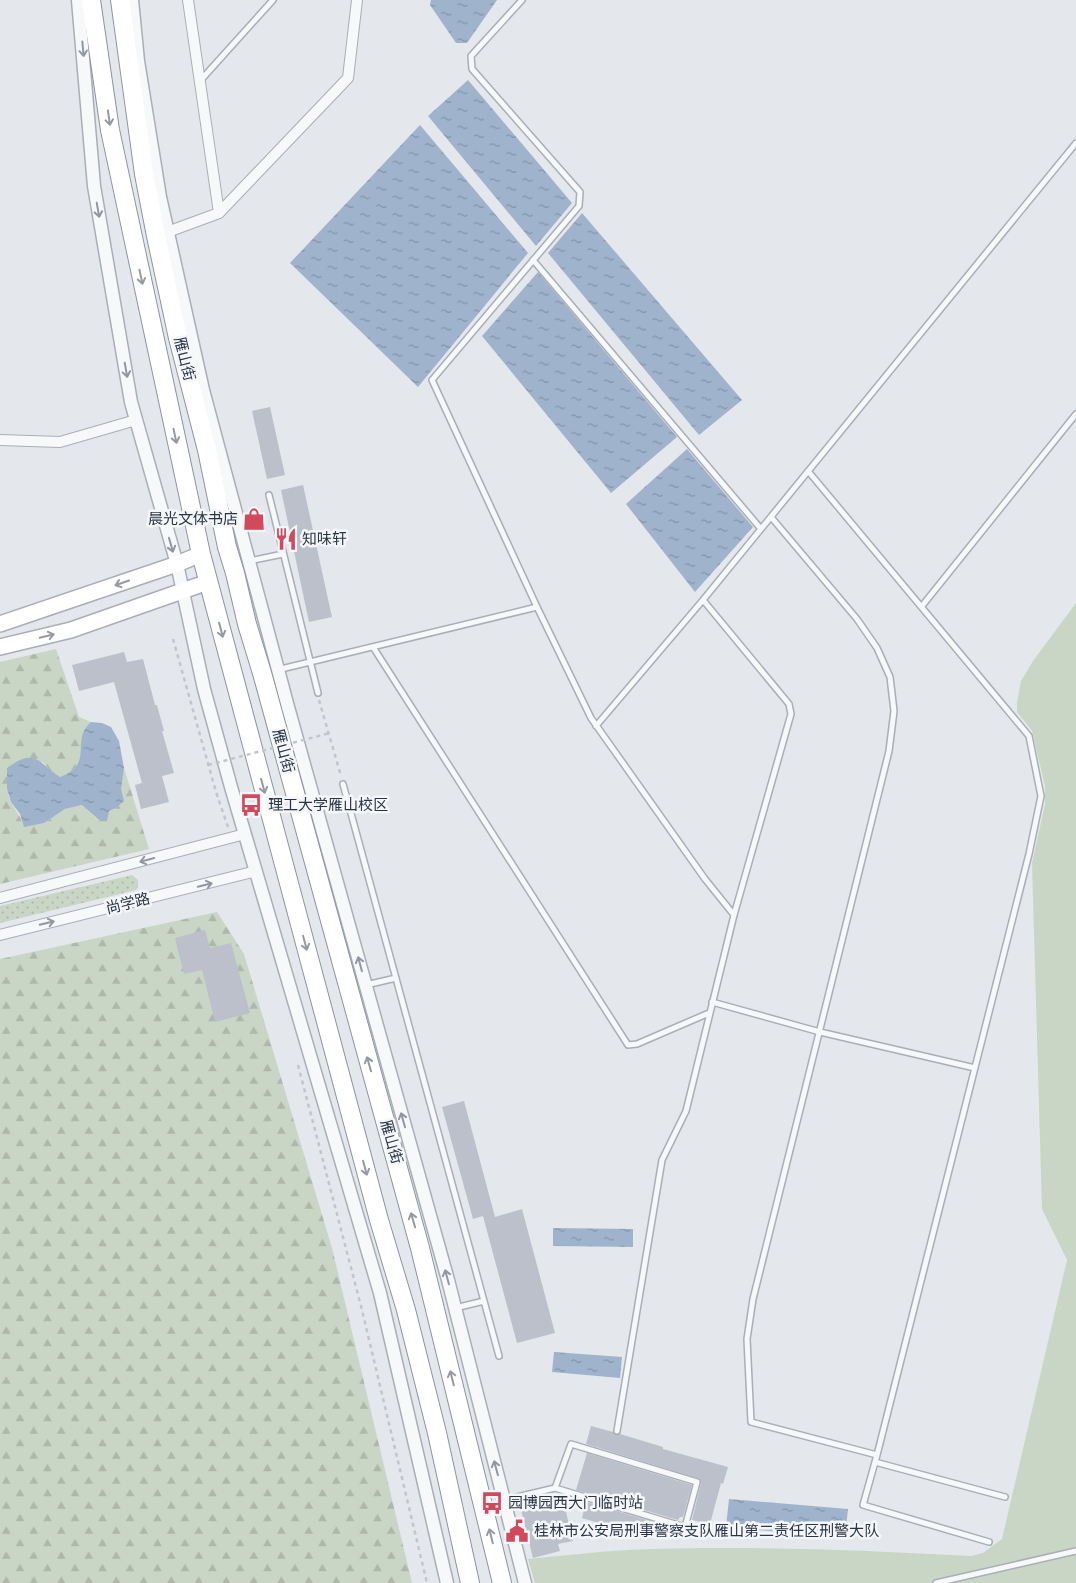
<svg xmlns="http://www.w3.org/2000/svg" width="1076" height="1583" font-family="'Alegreya Sans','Noto Sans SC',sans-serif">
  <style>
    .grass { fill: url(#grass-dots) }
    .forest { fill: url(#forest-firs) }
    .green { fill: #c9d6c5 }
    .water { fill: url(#water-ripples) }
    .building { fill: #bbc0ca }
    .lines { fill: none; stroke-linecap: round; stroke-linejoin: round }
    .service-casing { stroke: #a9aeb7; stroke-width: 8 }
    .minor-casing { stroke: #a9aeb7; stroke-width: 12 }
    .tertiary-casing { stroke: #a9aeb7; stroke-width: 15 }
    .secondary-casing { stroke: #a9aeb7; stroke-width: 18 }
    .trunk-casing { stroke: #8b94a3; stroke-width: 20 }
    .path { stroke: #c2c5cb; stroke-width: 2.5; stroke-dasharray: 4 4; stroke-linecap: butt }
    .service { stroke: #f7f8fa; stroke-width: 5 }
    .minor { stroke: #f7f8fa; stroke-width: 10 }
    .tertiary { stroke: #f7f8fa; stroke-width: 12 }
    .secondary { stroke: #fff; stroke-width: 15 }
    .trunk { stroke: #fff; stroke-width: 18 }
    .path-bridge { stroke: #c2c5cb; stroke-width: 2.5; stroke-dasharray: 4 4; stroke-linecap: butt }
    .oneway { stroke: #9196a0 }
    .oneway2 { stroke: #959aa2 }
    .labels { text-anchor: middle; dominant-baseline: central; stroke-width: 5; stroke-linejoin: round; paint-order: stroke }
    .street-label { font-size: 15px; fill: #2b3445; stroke: #f4f6f9 }
    .poi-label { font-size: 15px; fill: #2b3445; stroke: #f4f6f9; text-anchor: start }
  </style>
  <defs>
    <pattern id="grass-dots" width="8" height="8" patternUnits="userSpaceOnUse" patternTransform="scale(1.25)"><rect width="8" height="8" fill="#c9d6c5"/><path d="M2 2h.1M6 6h.1" fill="none" stroke="#adb8ab" stroke-width="1.8" stroke-linecap="round"/></pattern>
    <pattern id="forest-firs" width="22" height="20" patternUnits="userSpaceOnUse" patternTransform="scale(1.25)"><rect width="22" height="20" fill="#c9d6c5"/><path d="M5 1l3.5 6h-7zM16 11l3.5 6h-7z" fill="#adb8ab"/></pattern>
    <pattern id="water-ripples" width="26" height="14" patternUnits="userSpaceOnUse" patternTransform="scale(1.25)"><rect width="26" height="14" fill="#9fb4cc"/><path d="M2 4q2-2 4 0t4 0M15 11q2-2 4 0t4 0" fill="none" stroke="#8293a7"/></pattern>
  </defs>
  <rect width="100%" height="100%" fill="#e4e7ec"/>
  <path class="grass" d="M132,875L138,880V886L136,890L0,923V906Z"/>
  <path class="forest" d="M56,649L79,717L91,722C69,742 97,762 60,777L49,769L43,762L7,768C7,779 6,791 11,802C15,810 20,815 23,824L44,823L65,809L82,805L99,821L109,811L116,808L124,768L149,849L0,884V662Z
    M217,912L244,954L332,1248L412,1583H0V959Z"/>
  <path class="green" d="M1076,603V1583H535L528,1559C561,1556 594,1552 627,1550C742,1545 856,1550 971,1556L983,1553L1002,1539L1067,1260L1042,1209L1032,863L1045,804V786L1032,731L1017,712V702L1021,681L1033,661Z"/>
  <path class="water" d="M431,0H497L467,43H456L430,5Z
    M468,80L572,203L536,246L428,116Z
    M420,125L528,253L418,387L290,263Z
    M582,213L742,400L699,435L548,253Z
    M538,272L677,437L611,493L482,336Z
    M687,449L753,527L695,592L626,504Z
    M91,722L102,723L111,727L119,741L124,768L121,789L124,801L116,808L109,811L107,821H100L82,805L65,809L44,823L24,827L20,814L11,802L7,789V768C35,748 37,761 60,777C96,763 69,741 91,722Z
    M553,1228L633,1229V1247L553,1246Z
    M554,1352L622,1357L620,1378L552,1372Z
    M729,1499L848,1509L845,1538L726,1527Z"/>
  <path class="building" d="M270,407L285,475L267,479L252,411Z
    M303,485L332,617L309,622L281,490Z
    M124,652L127,662L143,659L155,705H157L164,731H162L174,773L162,776L169,802L141,809L135,785L142,783L114,682L79,691L72,665Z
    M205,930L210,948L231,943L250,1013L215,1022L202,970L184,974L175,938Z
    M464,1101L495,1217L522,1209L555,1333L517,1343L483,1216L473,1219L442,1107Z
    M591,1426L613,1432L616,1435L620,1434L663,1447V1449L728,1467L723,1484L721,1483L710,1524L692,1520L701,1483L700,1479L586,1444Z
    M587,1453L692,1485L683,1517H680L678,1520L576,1490Z
    M546,1495L547,1498L562,1495L573,1541L558,1544L560,1551L533,1558L519,1501Z
    M586,1502L650,1521L646,1537L582,1518Z"/>
  <g class="lines">
    <defs>
      <path id="service" d="M200,81L273,0
        M533,260L761,529
        M269,495L318,693
        M771,517L857,619L877,648L890,677L894,711L889,751L753,1299L747,1339L751,1422L877,1455L1029,854L1041,796L1029,736L808,471
        M249,561L283,554
        M703,600L1076,143
        M922,606L1076,414
        M537,607L591,718L705,879L734,915
        M373,647L628,1045L637,1044L709,1013
        M277,670L537,607L432,380L579,206L580,192L472,69L471,56L522,0
        M596,726L703,600L789,704L791,714L734,915L686,1111L662,1160L617,1431
        M343,784L499,1356
        M366,985L396,978
        M712,1002L820,1032L975,1068
        M455,1308L484,1301
        M877,1455L863,1505L989,1542
        M875,1462L1005,1497
        M504,1500L555,1488L571,1444L697,1482L685,1527L555,1488
        M936,1583L1076,1551"/>
      <path id="minor" d="M188,0L219,213
        M162,234L219,213L348,78L357,0
        M0,440L60,442L136,420
        M0,898L245,834
        M0,935L256,871"/>
      <path id="tertiary" d="M78,0L94,186L131,402L177,564L204,689L231,787L380,1293L447,1583
        M132,0L138,61L160,197L203,390L288,707L448,1280L525,1583"/>
      <path id="secondary" d="M0,624L177,564L201,554
        M0,647L71,630L208,582"/>
      <path id="trunk" d="M91,0L110,130L201,554L379,1220L406,1310L437,1433L470,1583
        M120,0L144,174L156,236L178,338L207,450L227,547L235,573L247,624L262,673L420,1248L502,1583"/>
    </defs>
    <use href="#service" class="service-casing"/>
    <use href="#minor" class="minor-casing"/>
    <use href="#tertiary" class="tertiary-casing"/>
    <use href="#secondary" class="secondary-casing"/>
    <use href="#trunk" class="trunk-casing"/>
    <path class="path" d="M173,639L216,792L228,827
      M319,700L341,776
      M298,1065L361,1306L427,1583"/>
    <use href="#service" class="service"/>
    <use href="#minor" class="minor"/>
    <use href="#tertiary" class="tertiary"/>
    <use href="#secondary" class="secondary"/>
    <use href="#trunk" class="trunk"/>
    <path class="path-bridge" d="M208,765L330,733"/>
  </g>
  <defs><path id="oneway-shaft" d="M-6 0H5M1.5-3L5.5 0L1.5 3" fill="none" stroke-width="1.6" stroke-linecap="round" stroke-linejoin="round" transform="scale(1.25)"/></defs>
  <g class="oneway">
    <use href="#oneway-shaft" transform="translate(83 49) rotate(85)"/>
    <use href="#oneway-shaft" transform="translate(98 210) rotate(80)"/>
    <use href="#oneway-shaft" transform="translate(126 370) rotate(80)"/>
    <use href="#oneway-shaft" transform="translate(171 545) rotate(74)"/>
    <use href="#oneway-shaft" transform="translate(147 860) rotate(165)"/>
    <use href="#oneway-shaft" transform="translate(205 885) rotate(-14)"/>
    <use href="#oneway-shaft" transform="translate(47 923) rotate(-14)"/>
    <use href="#oneway-shaft" transform="translate(360 964) rotate(-105)"/>
    <use href="#oneway-shaft" transform="translate(403 1120) rotate(-106)"/>
    <use href="#oneway-shaft" transform="translate(447 1277) rotate(-105)"/>
    <use href="#oneway-shaft" transform="translate(496 1468) rotate(-105)"/>
  </g>
  <g class="oneway2">
    <use href="#oneway-shaft" transform="translate(109 118) rotate(82)"/>
    <use href="#oneway-shaft" transform="translate(141 277) rotate(78)"/>
    <use href="#oneway-shaft" transform="translate(175 436) rotate(78)"/>
    <use href="#oneway-shaft" transform="translate(122 583) rotate(161)"/>
    <use href="#oneway-shaft" transform="translate(221 630) rotate(75)"/>
    <use href="#oneway-shaft" transform="translate(47 636) rotate(-14)"/>
    <use href="#oneway-shaft" transform="translate(263 786) rotate(75)"/>
    <use href="#oneway-shaft" transform="translate(305 943) rotate(75)"/>
    <use href="#oneway-shaft" transform="translate(369 1064) rotate(-106)"/>
    <use href="#oneway-shaft" transform="translate(365 1168) rotate(75)"/>
    <use href="#oneway-shaft" transform="translate(413 1220) rotate(-106)"/>
    <use href="#oneway-shaft" transform="translate(452 1378) rotate(-104)"/>
    <use href="#oneway-shaft" transform="translate(491 1536) rotate(-104)"/>
  </g>
  <defs>
    <symbol id="shop-bare" viewBox="-9 -9 18 18"><path d="M-5-2.5h2.3a2.7 3.5 0 0 1 5.4 0H5L5.5 6h-11ZM-1.5-2.5h3a1.5 2.3 0 0 0-3 0Z" fill="#d1495b" stroke="#f4f6f9" stroke-width="2.5" paint-order="stroke"/></symbol>
    <symbol id="restaurant-bare" viewBox="-9 -9 18 18"><path d="M-5-6h1v4h1v-4h1v4h1v-4h1v5L-1.5 .5V6h-2V.5L-5-1ZM5-6V6H3V1.5H1.5Q1.5-4 5-6Z" fill="#d1495b" stroke="#f4f6f9" stroke-width="2.5" paint-order="stroke"/></symbol>
    <symbol id="bus-bare" viewBox="-9 -9 18 18"><path d="M-5-6H5V4H4V6H2V4H-2V6H-4V4H-5ZM-3.5-4V0h7V-4ZM-3.5 1.2v1.5H-2V1.2ZM2 1.2v1.5H3.5V1.2Z" fill="#d1495b" stroke="#f4f6f9" stroke-width="2.5" paint-order="stroke"/></symbol>
    <symbol id="civic-bare" viewBox="-9 -9 18 18"><path d="M-.6-6.5H3V-4.5H.6V-3L4-1V1h2V6H-6V1h2V-1L-.6-3ZM-1.2 2.5V6h2.4V2.5Z" fill="#d1495b" stroke="#f4f6f9" stroke-width="2.5" paint-order="stroke"/></symbol>
  </defs>
  <g fill-rule="evenodd">
    <use href="#shop-bare" x="238" y="503" width="32" height="32"/>
    <use href="#restaurant-bare" x="270" y="523" width="32" height="32"/>
    <use href="#bus-bare" x="235" y="789" width="32" height="32"/>
    <use href="#bus-bare" x="476" y="1487" width="32" height="32"/>
    <use href="#civic-bare" x="501" y="1515" width="32" height="32"/>
  </g>
  <g class="labels">
    <g class="street-label">
      <text transform="translate(184 359) rotate(76)">雁山街</text>
      <text transform="translate(283 751) rotate(75)">雁山街</text>
      <text transform="translate(128 904) rotate(-14)">尚学路</text>
      <text transform="translate(391 1142) rotate(74)">雁山街</text>
    </g>
    <g class="poi-label">
      <text x="238" y="519" text-anchor="end">晨光文体书店</text>
      <text x="302" y="539">知味轩</text>
      <text x="268" y="805">理工大学雁山校区</text>
      <text x="508" y="1503">园博园西大门临时站</text>
      <text x="534" y="1531">桂林市公安局刑事警察支队雁山第二责任区刑警大队</text>
    </g>
  </g>
</svg>
